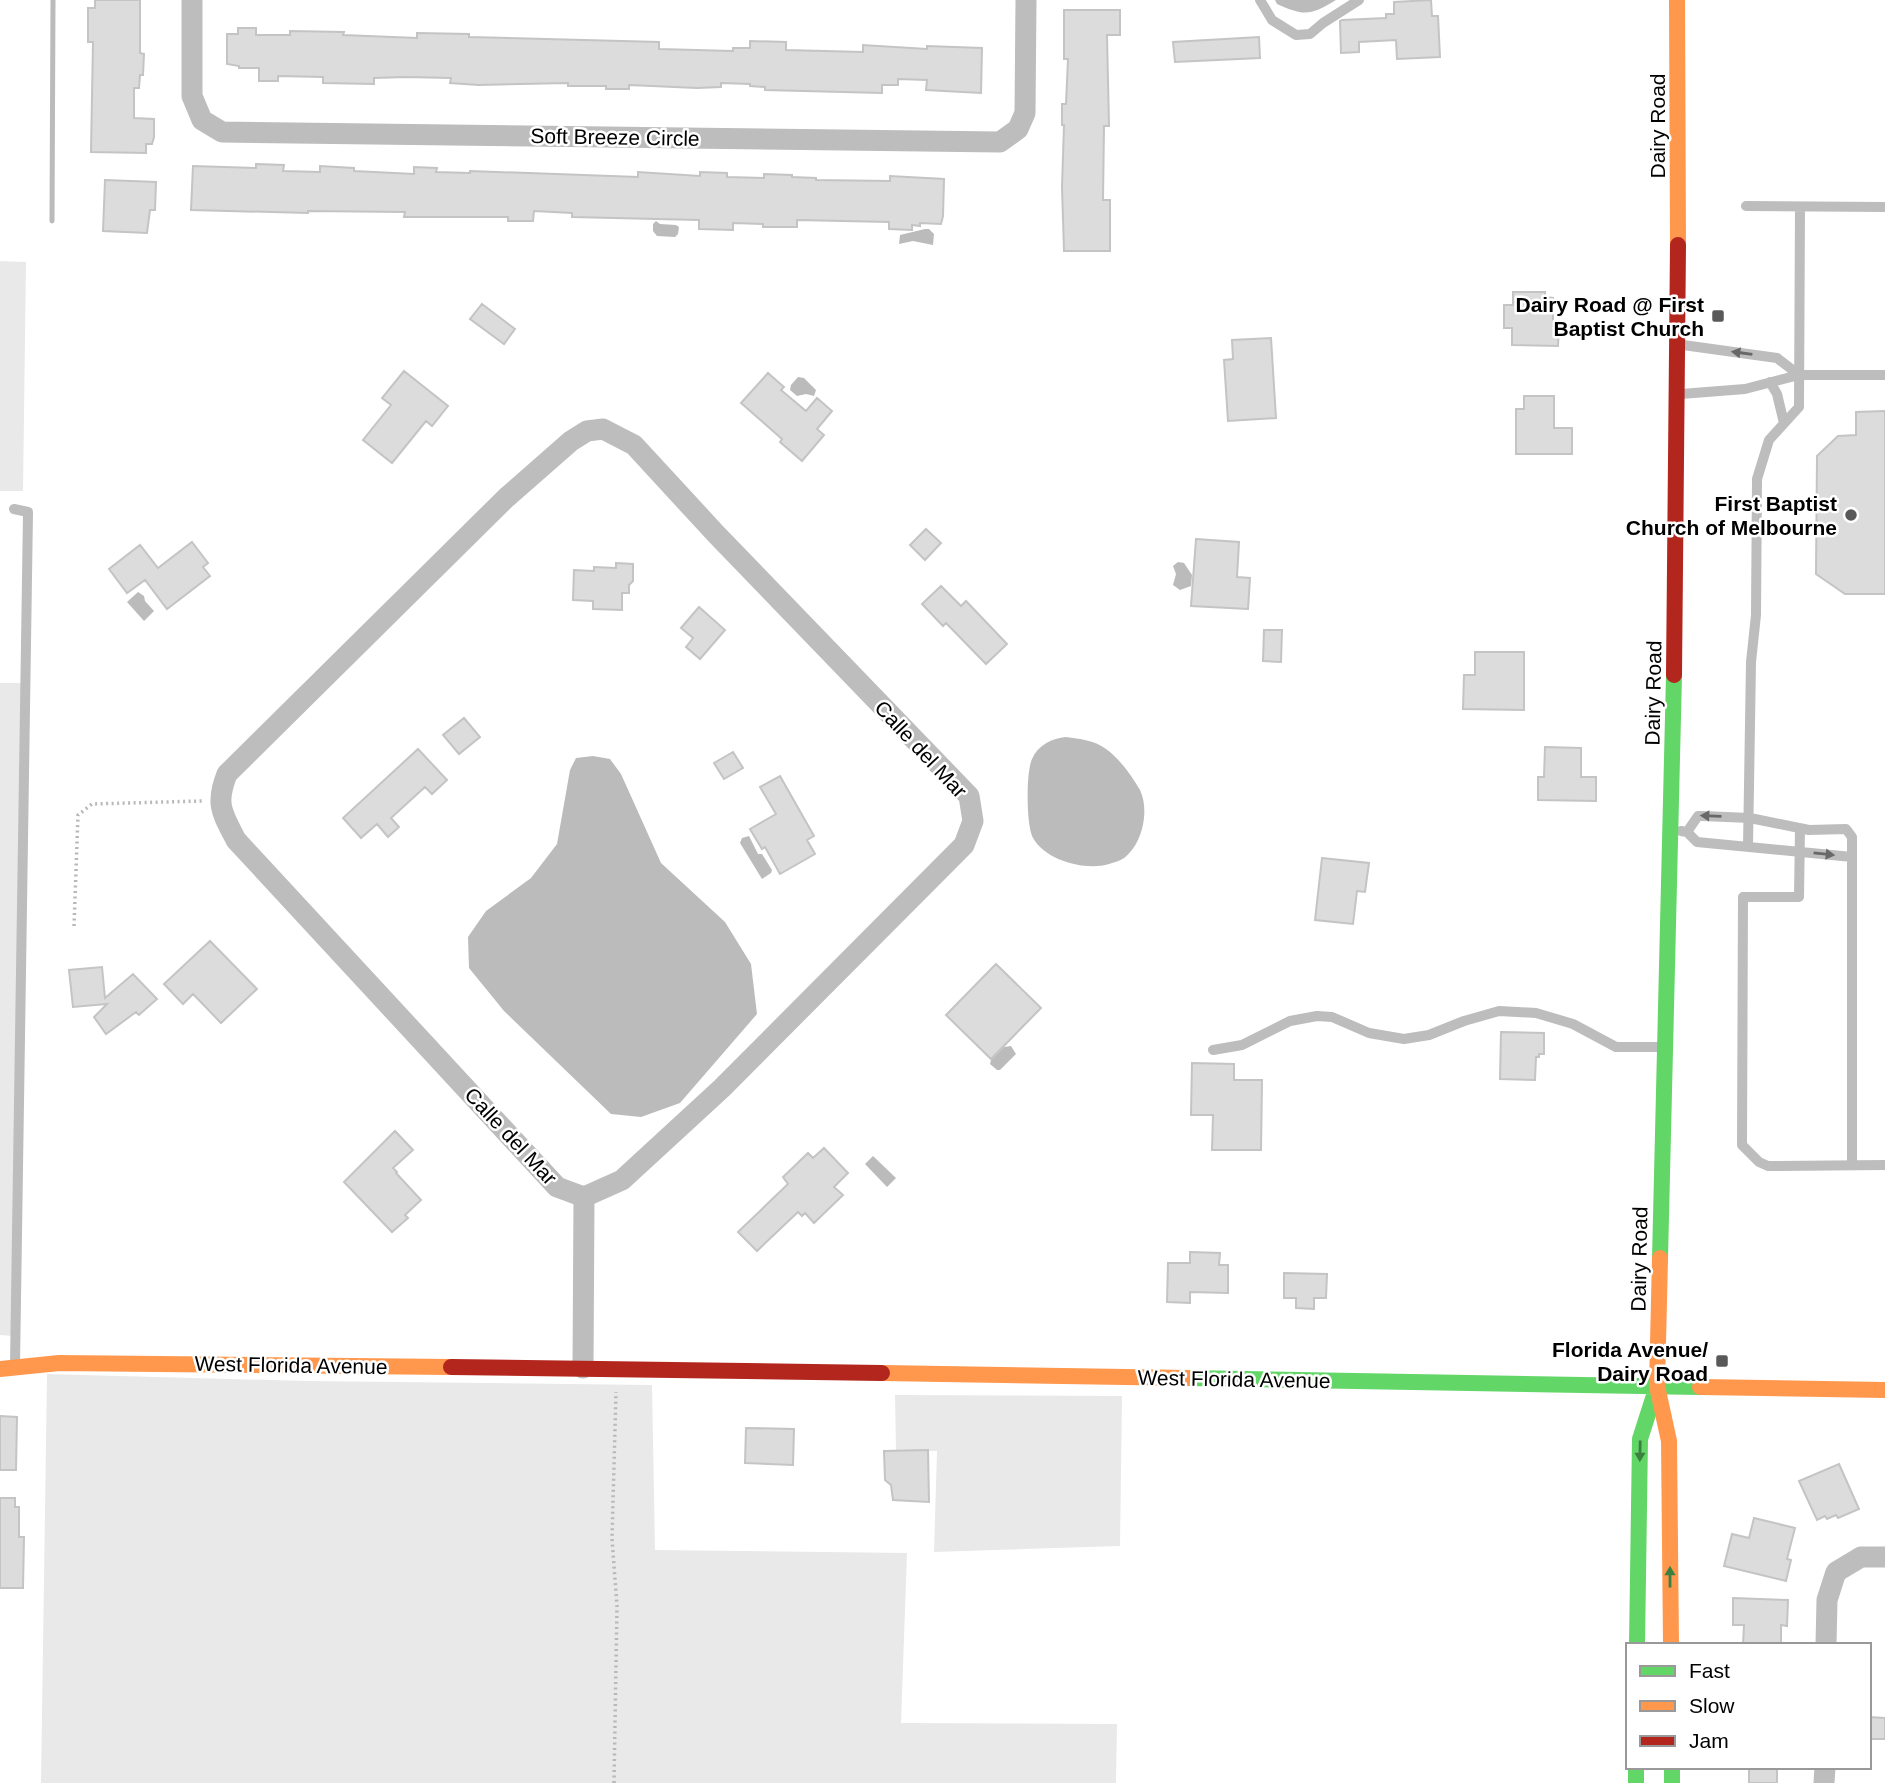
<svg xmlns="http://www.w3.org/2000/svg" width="1885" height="1783" font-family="Helvetica,sans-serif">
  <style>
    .green { fill: #e9e9e9 }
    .water { fill: #bbb }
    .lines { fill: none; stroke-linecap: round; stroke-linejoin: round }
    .stream { stroke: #bbb; stroke-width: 5 }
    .building { fill: #dcdcdc; stroke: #c4c4c4; stroke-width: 2 }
    .path { stroke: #b8b8b8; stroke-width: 3.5; stroke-dasharray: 2 3.5; stroke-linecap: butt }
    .lane { stroke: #bdbdbd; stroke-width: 10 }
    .street { stroke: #bdbdbd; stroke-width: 21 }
    .fast { stroke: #63d668; stroke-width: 16 }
    .slow { stroke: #ff974d; stroke-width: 16 }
    .jam { stroke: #b3261e; stroke-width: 16 }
    .oneway { fill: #686868 }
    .oneway2 { fill: #3b803e }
    .poi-dot { fill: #595959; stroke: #fff; stroke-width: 2.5 }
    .labels { text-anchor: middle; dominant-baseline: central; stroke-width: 5; stroke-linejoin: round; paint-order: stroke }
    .street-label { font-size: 21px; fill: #000; stroke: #fff }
    .poi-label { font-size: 21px; font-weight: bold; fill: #000; stroke: #fff; text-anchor: end }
  </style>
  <rect width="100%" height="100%" fill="#fff"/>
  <path class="green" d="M0,261L26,262L23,491H0Z
    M0,683H21L13,1336L0,1335Z
    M47,1374L306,1381L652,1385L655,1550L907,1553L901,1723L1117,1724L1116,1783H41Z
    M895,1395L1122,1396L1120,1546L934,1552L937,1451H896Z"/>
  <path class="water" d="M1275,0H1336C1310,16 1304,16 1277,4Z
    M656,221L660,224L676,225L679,227L678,234L675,237L657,236L653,231V224Z
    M925,229H929L934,234L933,245L913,241L899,244L900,235Z
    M798,377L804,378L816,390L814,396L806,394L797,396L790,390L791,385Z
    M1178,562L1184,563L1192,575L1191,586L1180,590L1173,585L1176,574L1173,566Z
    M138,592L144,596L145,601L154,611L144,621L127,602Z
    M1066,737C1080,739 1094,740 1106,749C1119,758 1132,776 1140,790C1150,811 1142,845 1124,858C1120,861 1114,862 1109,864C1086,871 1046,861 1033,838C1026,826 1026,771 1032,759C1038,745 1052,738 1066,737Z
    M593,756L610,759L621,774L661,863L725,922L751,964L757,1014L680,1103L641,1117L611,1114L504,1011L469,968L468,937L486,911L531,878L557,844L570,770L576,758Z
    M749,836L758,854H762L772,870L771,873L762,879L740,843L742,838Z
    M1011,1046L1016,1054L1000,1070H997L990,1064L991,1060L1004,1047Z
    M873,1156L896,1178L887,1187L865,1164Z"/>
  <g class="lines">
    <path class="stream" d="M52,221L53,0"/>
  </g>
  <path class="building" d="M95,0H140V53L144,54L143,75H140L139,88H134V118L154,119V137L152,144H146V153L91,152L93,42H88V8H95Z
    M1431,0L1432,16H1438L1440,57L1397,59L1396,40L1359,42V52L1341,53L1340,21L1342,20L1386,18V14H1394V2Z
    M1064,10H1120V35H1107L1109,126H1104L1103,200H1110V251H1064L1062,187L1064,125H1062V104H1066L1068,59H1064Z
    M238,28H256V35H290V31L344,32L343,35L417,38V33L469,34V37L659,42V49L733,51V48H750V41L786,42V50L863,52V45L927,49V46L982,48L981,93L926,90L927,80L898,79V85H882V93L765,90V87L750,86V84L721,83V87L697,88L629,85V89H606V86H568V83L479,85L450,83L451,78L406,77L374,78V84L323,83V77L278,76V81H259V68H239V66L227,64V34H238Z
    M1259,37L1260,58L1175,62L1173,42Z
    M256,164L284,165L283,171L320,172V166L354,168V171L414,174V167L437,168L436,172L470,173V171L638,177V172L700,176V172L727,173V177L764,178V174L792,175V177L816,178V180L890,181V176L944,179L943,216L941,224L920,223V226L912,225V230L889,229V222L797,220V227H763V224L733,223V230L699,229V220L572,217V213L534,211L533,221H508V217H404L405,212L308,211V213L191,210L193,166L256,168Z
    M105,180L156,182L155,210H150L147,233L103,231Z
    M1513,292H1545V297L1553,298V326H1559L1558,346L1512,345V328H1504V305H1513Z
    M482,304L515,329L504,344L470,319Z
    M1271,338L1276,418L1228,421L1224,360L1233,359L1232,340Z
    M404,371L448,406L432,426L426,421L392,463L363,440L391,405L382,398Z
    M768,373L784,387L781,390L806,411L817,398L832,411L817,429L824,435L802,461L780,442L782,439L741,403Z
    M1524,396H1554V428H1572V454H1516V409H1524Z
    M1885,411V594H1845L1816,574L1817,456L1838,436L1856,435V412Z
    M926,529L941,543L925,560L910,545Z
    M1196,539L1239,542L1237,577L1250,578L1248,609L1191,606Z
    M192,542L208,563L203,567L210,576L167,609L145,580L127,593L109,569L140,545L158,568Z
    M616,563L633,564V581L629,585V593H622V610L593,609V601L573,600L574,570L594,571V567L616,568Z
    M941,586L961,606L966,601L1007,644L986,664L946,623L943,626L922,604Z
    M699,607L725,630L700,659L686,647L693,638L681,628Z
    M1264,630H1282L1281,662L1263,661Z
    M1475,652H1524V710L1463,709L1464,675H1475Z
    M464,718L480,737L459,754L443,735Z
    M1545,747L1581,748V777H1596V801L1538,800V777H1544Z
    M418,749L447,780L432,794L425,787L391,818L399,827L388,837L377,824L361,838L343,818Z
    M733,752L743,768L724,779L714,763Z
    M780,776L814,836L807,840L815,854L780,874L765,847L762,849L750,829L776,814L760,787Z
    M1322,858L1369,863L1365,892L1357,891L1353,924L1315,920Z
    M210,941L257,989L221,1023L193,994L183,1004L164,984Z
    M996,964L1041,1008L991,1059L946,1015Z
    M102,967L105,998L133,974L157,999L139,1015L136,1012L106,1034L94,1017L107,1004L73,1007L69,970Z
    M1501,1032L1544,1033V1054H1539V1057H1536L1535,1080L1500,1079Z
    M1192,1063L1234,1064V1080H1262L1261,1150H1212L1213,1115H1191Z
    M395,1131L413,1150L393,1168L397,1172L396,1173L421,1200L405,1215L408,1218L392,1232L344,1182Z
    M824,1148L848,1173L834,1187L843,1195L814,1223L805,1213L802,1216L798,1212L757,1251L738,1232L788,1184L783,1177L808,1153L813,1158Z
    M1190,1252L1220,1253L1219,1265H1228V1293L1190,1292V1303L1167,1302L1168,1263H1190Z
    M1284,1273L1327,1274L1326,1298H1314V1309L1296,1308V1298H1284Z
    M0,1416L17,1417L16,1470H0Z
    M746,1428L794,1429L793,1465L745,1463Z
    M928,1450L929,1502L893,1500L891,1485L885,1480L884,1451Z
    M1839,1464L1859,1509L1838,1518L1836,1515L1827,1519L1825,1516L1817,1520L1799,1481Z
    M0,1498H15V1507H19V1537H24L23,1588H0Z
    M1754,1518L1795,1528L1787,1559L1791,1560L1786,1581L1724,1566L1732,1534L1749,1538Z
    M1733,1598L1788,1600L1787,1626L1781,1625V1645H1743L1744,1625H1733Z
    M1869,1717L1885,1718V1739H1869Z
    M1749,1767H1777V1783H1749Z"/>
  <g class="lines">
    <path class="path" d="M74,926L78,815L92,804L202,801
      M614,1783L617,1606L612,1539L616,1392"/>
    <path class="lane" d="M1260,0L1272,20L1296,35L1310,34L1323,23L1359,0
      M1746,206L1885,207
      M1683,345L1777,358L1799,375
      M1770,382L1777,394L1784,423
      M1681,394L1745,389L1799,375H1885
      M14,509L28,512L15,1365
      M1800,828L1799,897H1743L1742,1145L1759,1162L1768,1166L1885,1165
      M1681,831L1687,832L1697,842L1852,857
      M1687,832L1698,816H1702L1750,818L1809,830L1846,829L1852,837V1165
      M1748,847L1751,662L1756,615L1757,479L1769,440L1799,407L1800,207
      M1213,1050L1242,1045L1290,1021L1317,1016L1332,1017L1369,1033L1404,1039L1429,1035L1464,1021L1499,1011L1536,1013L1573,1024L1616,1047H1663"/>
    <path class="street" d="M192,0V96L202,120L222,132L1000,142L1018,129L1025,113L1026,0
      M603,429L634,445L716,534L969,796L973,821L964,845L722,1088L622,1180L584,1197L557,1187L236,840C222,813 215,804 227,774L506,498L571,441L587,431Z
      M583,1368L584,1197
      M1826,1645L1827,1600L1836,1572L1861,1557H1885
      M1824,1783L1825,1767"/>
    <path class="fast" d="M1660,1258L1674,675
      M1188,1378L1700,1387
      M1637,1645L1640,1439L1657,1386
      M1636,1767V1783
      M1672,1767V1783"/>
    <path class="slow" d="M1677,0L1678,245
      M1660,1258L1657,1386L1669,1441L1671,1645
      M0,1369L59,1363L451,1367
      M882,1373L1188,1378
      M1700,1387L1885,1390"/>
    <path class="jam" d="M1674,675L1678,245
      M451,1367L882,1373"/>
  </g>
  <defs><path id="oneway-solid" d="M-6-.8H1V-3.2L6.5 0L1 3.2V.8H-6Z" transform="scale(1.75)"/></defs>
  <g class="oneway">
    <use href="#oneway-solid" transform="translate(1742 353) rotate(-172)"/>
    <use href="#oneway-solid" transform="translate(1711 816) rotate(-178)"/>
    <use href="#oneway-solid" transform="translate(1824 854) rotate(6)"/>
  </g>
  <g class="oneway2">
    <use href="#oneway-solid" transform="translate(1640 1451) rotate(91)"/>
    <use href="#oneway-solid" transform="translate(1670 1577) rotate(-90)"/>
  </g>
  <g class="poi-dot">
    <rect x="1711" y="309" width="14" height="14" rx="3.5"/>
    <circle cx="1851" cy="515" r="7"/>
    <rect x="1715" y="1354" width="14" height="14" rx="3.5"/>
  </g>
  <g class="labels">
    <g class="street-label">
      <text transform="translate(1657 126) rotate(-90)">Dairy Road</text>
      <text transform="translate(615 137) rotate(1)">Soft Breeze Circle</text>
      <text transform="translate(1653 693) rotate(-89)">Dairy Road</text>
      <text transform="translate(921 749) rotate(47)">Calle del Mar</text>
      <text transform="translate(511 1136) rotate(47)">Calle del Mar</text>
      <text transform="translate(1639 1259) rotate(-89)">Dairy Road</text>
      <text transform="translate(291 1365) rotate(1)">West Florida Avenue</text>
      <text transform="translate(1234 1379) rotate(1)">West Florida Avenue</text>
    </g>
    <g class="poi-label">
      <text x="1704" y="304">Dairy Road @ First<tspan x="1704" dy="24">Baptist Church</tspan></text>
      <text x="1837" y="503">First Baptist<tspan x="1837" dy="24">Church of Melbourne</tspan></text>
      <text x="1708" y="1349">Florida Avenue/<tspan x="1708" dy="24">Dairy Road</tspan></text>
    </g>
  </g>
  <rect x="1626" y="1643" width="245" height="126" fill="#ffffff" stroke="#999999" stroke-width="2"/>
  <rect x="1640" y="1666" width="35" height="10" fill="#63d668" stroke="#999999" stroke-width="2"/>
  <text x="1689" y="1678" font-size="21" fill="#000000">Fast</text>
  <rect x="1640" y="1701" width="35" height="10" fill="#ff974d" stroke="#999999" stroke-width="2"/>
  <text x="1689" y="1713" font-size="21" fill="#000000">Slow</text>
  <rect x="1640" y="1736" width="35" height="10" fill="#b3261e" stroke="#999999" stroke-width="2"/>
  <text x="1689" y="1748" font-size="21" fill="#000000">Jam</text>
</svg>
